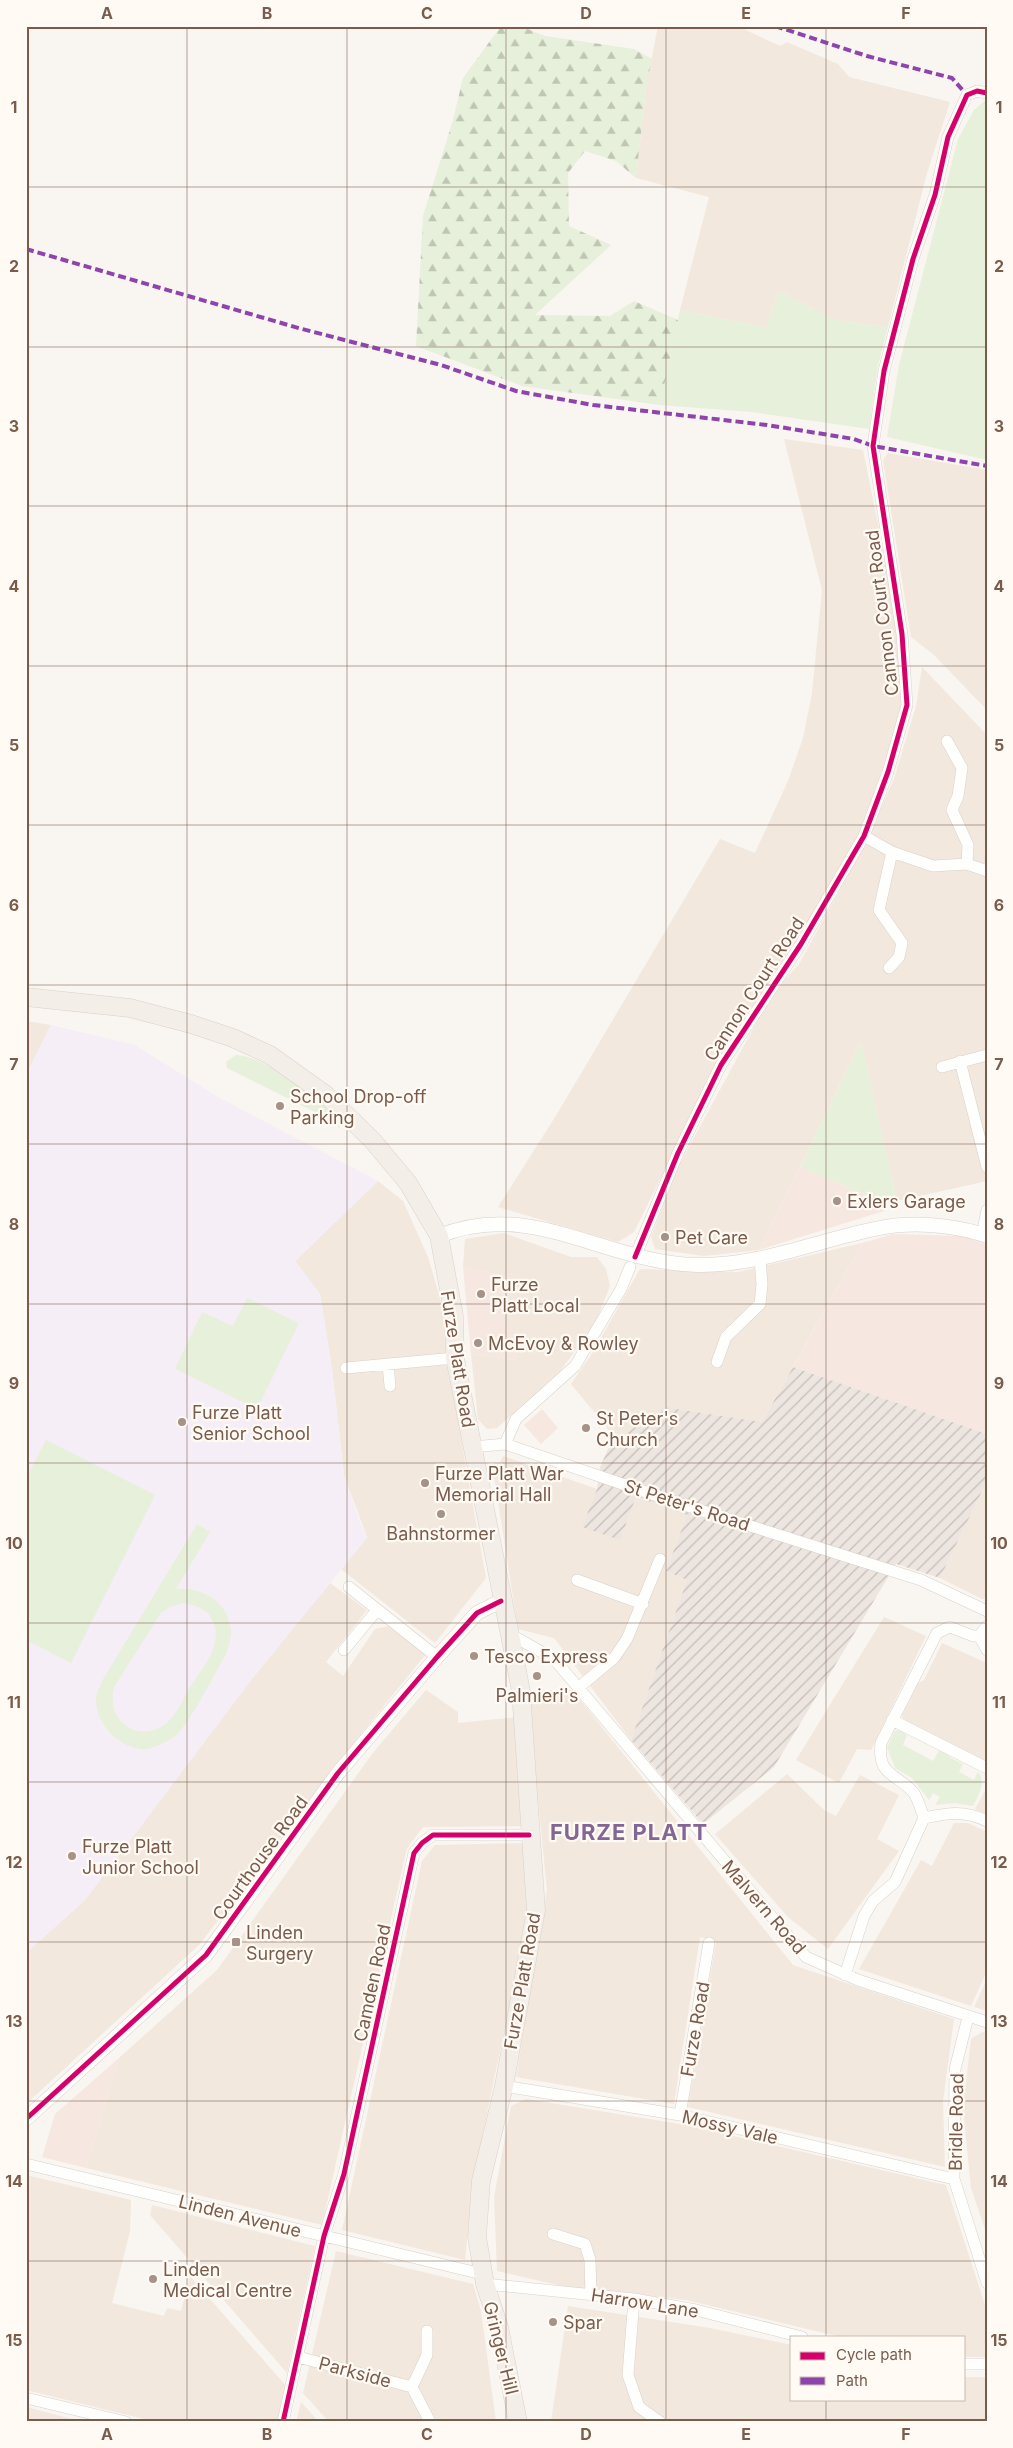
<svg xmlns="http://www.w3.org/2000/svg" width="1013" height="2448" font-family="Inter,sans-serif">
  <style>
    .residential { fill: #f2e8de }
    .commercial { fill: #f6e8e1 }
    .industrial { fill: url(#industrial-furrows) }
    .education { fill: #f6eef6 }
    .green { fill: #e7f0db; fill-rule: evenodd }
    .forest { fill: url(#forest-firs) }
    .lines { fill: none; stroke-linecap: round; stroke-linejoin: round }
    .minor-casing { stroke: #d7d1cb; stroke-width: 12 }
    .tertiary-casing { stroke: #d7d1cb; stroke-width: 15 }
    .primary-casing { stroke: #dad1cc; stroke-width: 19 }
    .minor { stroke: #fefefd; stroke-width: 11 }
    .tertiary { stroke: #fefefd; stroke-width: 14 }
    .primary { stroke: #f3eee8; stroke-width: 18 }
    .quiet { stroke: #8e44ad; stroke-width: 4; stroke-dasharray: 8 4; stroke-linecap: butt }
    .cycleway-casing { stroke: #fffaf3; stroke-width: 8 }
    .cycleway { stroke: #d6006c; stroke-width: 5 }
    .grid { fill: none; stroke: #7a5c4d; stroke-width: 1; stroke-opacity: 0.55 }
    .poi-dot { fill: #a69286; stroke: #fffaf3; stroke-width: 2 }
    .labels { text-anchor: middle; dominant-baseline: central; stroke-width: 4.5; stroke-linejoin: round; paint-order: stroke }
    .street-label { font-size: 18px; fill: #7a5c4d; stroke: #fffaf3 }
    .poi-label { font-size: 18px; fill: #7a5c4d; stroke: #fffaf3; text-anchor: start }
    .district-label { font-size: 22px; font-weight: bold; letter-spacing: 1px; fill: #846695; stroke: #fffaf3 }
    .neatline { fill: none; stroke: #7a5c4d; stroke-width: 2 }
    .grid-label { font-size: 16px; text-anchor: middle; font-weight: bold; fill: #7a5c4d }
  </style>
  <defs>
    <pattern id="industrial-furrows" width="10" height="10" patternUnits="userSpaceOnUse" patternTransform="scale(1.25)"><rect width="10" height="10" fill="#ede5e0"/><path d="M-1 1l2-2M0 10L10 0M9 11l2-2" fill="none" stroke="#c5bdb8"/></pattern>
    <pattern id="forest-firs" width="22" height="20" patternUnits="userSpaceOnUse" patternTransform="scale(1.25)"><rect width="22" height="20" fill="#e7f0db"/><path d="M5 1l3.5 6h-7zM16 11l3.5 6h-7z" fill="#c0c6b4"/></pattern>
  </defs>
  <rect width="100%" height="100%" fill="#f9f5f0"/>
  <path class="residential" d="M658,26H737L780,46L787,42L838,64L849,77L950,102L927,173L888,327L835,320L779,291L766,328L680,310L709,197L636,178L646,87Z
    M784,439L863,450L899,627L903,706L864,825L822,898L718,1063L634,1232L618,1242L498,1207L557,1114L720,839L755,853L788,781L803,738L812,693L822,590Z
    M888,453L987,470V710L934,655L911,637L883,460Z
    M922,667L987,735V1181L897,1201L861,1042L759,1250L704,1256L655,1249L651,1237L678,1167L772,994L799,964L866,842L895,776L916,706Z
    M26,1021L51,1025L26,1075Z
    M378,1181L403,1201L428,1257L443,1308L462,1445L486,1578L435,1643L341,1569L367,1537L344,1475L332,1369L320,1294L295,1261Z
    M504,1233L571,1257H597L606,1269L610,1286L595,1324L560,1371L497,1428L487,1429L478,1419L471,1354L516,1360L518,1346L503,1333L511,1278L463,1267L465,1239Z
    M862,1243L762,1422L663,1407L617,1440L571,1384L593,1352L640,1269L738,1272Z
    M503,1456L597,1489L582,1527L620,1539L636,1497L687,1515L666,1571L687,1580L631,1740L554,1638L518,1629L494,1476Z
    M987,1481V1598L982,1599L940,1578Z
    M330,1583L367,1610L326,1662L343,1676L375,1629L388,1626L426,1654L340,1760L200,1944L26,2104V1953L85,1900L251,1680Z
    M884,1617L926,1636L871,1750L857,1749L839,1783L796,1760Z
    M942,1643L987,1663V1764L906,1724L902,1716L918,1683L924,1680Z
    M426,1690L458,1712V1723L517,1717L525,1826L423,1827L407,1848L322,2225L86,2168L119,2058L217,1970L372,1754Z
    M527,1690H572L793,1965L954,2019L943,2101L945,2167L688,2107L716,1942L700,1937L674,2104L516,2077L547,1890Z
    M787,1774L824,1810L836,1816L860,1775L899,1795L877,1839L899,1851L828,1949L788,1917L715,1834Z
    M987,1787V1815L975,1809Z
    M954,1823H968L987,1832V1971L971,2006L859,1969L921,1860L932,1866Z
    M526,1843L530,1906L473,2181L465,2260L342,2230L422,1861L435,1845Z
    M987,1979V2011L974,2007Z
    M982,2032L987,2033V2235L971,2188L963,2108L971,2039Z
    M526,2099L686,2125L946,2185L987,2311V2357H964V2337H841L686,2300L571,2288L497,2271L494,2197L511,2106Z
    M26,2175L131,2200L130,2231L112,2303L164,2316L167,2308L181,2311L190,2276L286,2386L278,2422H156L26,2390Z
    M152,2205L315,2246L287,2373L150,2215Z
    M336,2251L473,2284L481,2311L496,2422H329L303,2393Z
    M568,2306L710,2328L792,2345V2399H964V2377H987V2422H551Z
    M301,2402L319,2422H296Z
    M26,2407L84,2422H26Z"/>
  <path class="commercial" d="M800,1167L884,1203V1211L759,1250Z
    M893,1234L964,1236L987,1245V1434L793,1367L862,1243Z
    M463,1267L511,1278L503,1333L522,1339L516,1360L471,1354Z
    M542,1409L558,1428L541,1444L524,1425Z
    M119,2058L86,2168L42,2157L55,2114Z"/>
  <path class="industrial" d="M793,1367L987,1434V1481L940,1578L896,1564L774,1767L703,1824L631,1740L687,1580L666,1571L687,1515L636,1497L620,1540L582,1527L597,1489L600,1467L609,1447L617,1440L663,1407L762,1422Z"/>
  <path class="education" d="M51,1025L135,1045L218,1097L378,1181L295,1261L320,1294L332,1369L344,1475L359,1520L367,1538L251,1680L85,1900L26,1953V1075Z"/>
  <path class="green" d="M987,99V460L887,437L899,365L958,139L974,110Z
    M779,291L835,320L888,327L878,365L869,429L752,412L660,405L680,310L766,328Z
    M861,1042L897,1201L884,1203L800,1167Z
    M236,1055C266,1056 315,1097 339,1115L341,1126L339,1128L333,1121L227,1068L226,1062Z
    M247,1298L299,1323L257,1409L175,1369L202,1312L233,1326Z
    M46,1440L155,1495L71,1663L26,1640V1478Z
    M197,1524L210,1532L176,1589C202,1587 229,1602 231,1631C231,1639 228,1647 226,1654C216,1671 189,1725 176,1735C168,1742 151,1750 141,1749C117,1746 96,1724 96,1699C96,1693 100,1687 102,1681ZM182,1603C192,1604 203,1607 209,1615C228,1639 203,1667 190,1687C182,1701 175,1719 161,1727C148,1734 132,1733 122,1722C112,1712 111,1700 114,1687L161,1613L168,1608Z
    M899,1730L907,1735L903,1745L933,1761L939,1751L945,1752L951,1758L963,1764L959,1772L974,1780L978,1772C987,1782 978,1796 973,1806L955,1803L935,1805L940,1797L933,1793L929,1800L912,1778L895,1768L887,1747L895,1731Z"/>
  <path class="forest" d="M501,26H520L545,36L634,49L652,59L646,87L636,178L616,161L585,151L568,173L569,226L611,245L535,315L610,316L634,301L678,320L660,405L522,386L416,346L423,216L453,120L463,78Z"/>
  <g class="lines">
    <defs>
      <path id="minor" d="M947,741L962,768L958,796L952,810L968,845L967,864
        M864,836L892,852L933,866L967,864L987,871
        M889,968L899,957L902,943L879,910L892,852
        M960,1061L987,1167
        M942,1067L987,1055
        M982,1235L987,1210
        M635,1257L678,1153L721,1065L801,944L864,836L888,772L907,705L902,634L873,446L884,371L913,259L935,195L948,137L967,95L977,91L987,93
        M717,1362L726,1337L760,1304L762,1284L760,1259
        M388,1365L390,1386
        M346,1368L455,1358
        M505,1444L516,1419L575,1366L621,1289L630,1267
        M473,1447L505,1444L681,1504L921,1580L987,1611
        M577,1580L643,1604
        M349,1587L437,1657
        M508,1633L554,1659L806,1957L858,1980L987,2022
        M979,1636L987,1650
        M344,1650L377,1610
        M578,1688L614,1658L627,1639L660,1559
        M892,1720L987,1768
        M924,1818C921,1810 918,1798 913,1792C896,1773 877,1776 881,1743L937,1633L950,1627L973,1636H979L987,1626
        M924,1818C948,1813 964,1810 987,1821
        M845,1975L864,1916L873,1901L895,1882L924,1818
        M968,2017L955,2069L954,2179L987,2283
        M504,2086L680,2115L954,2179
        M680,2115L709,1943
        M26,2164L482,2274
        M553,2234L585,2244L590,2260L591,2294
        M485,2284L634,2299L696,2310L802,2337
        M634,2299L628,2375L639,2407L660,2422
        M298,2357L412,2387L430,2422
        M964,2364H987
        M412,2387L427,2355V2331
        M26,2398L126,2422
        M283,2422L324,2236L344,2174L414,1853L422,1843L433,1835H529"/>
      <path id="tertiary" d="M439,1236C531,1198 605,1263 697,1265C749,1266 798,1248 849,1235C866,1231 883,1226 901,1225C928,1223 961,1227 987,1236
        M26,2119L206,1955L338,1773L437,1657L477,1613L501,1601"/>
      <path id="primary" d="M26,997L130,1008L191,1024L233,1038L270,1055L326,1095L373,1141L408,1183L439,1236L454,1316L455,1358L521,1691L536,1910L504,2086L481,2181L477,2237L485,2284L499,2327L518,2422"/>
    </defs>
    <use href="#minor" class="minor-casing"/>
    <use href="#tertiary" class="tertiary-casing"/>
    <use href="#primary" class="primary-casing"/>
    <use href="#minor" class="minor"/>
    <use href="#tertiary" class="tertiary"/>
    <use href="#primary" class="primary"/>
    <path class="quiet" d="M775,26L867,56L952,78L967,95
      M26,249L302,329L441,365L516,391L593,405L767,425L854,439L873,446L987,466"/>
    <defs>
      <path id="cycleway" d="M635,1257L678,1153L721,1065L801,944L864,836L888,772L907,705L902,634L873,446L884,371L913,259L935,195L948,137L967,95L977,91L987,93
        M26,2119L206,1955L338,1773L437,1657L477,1613L501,1601
        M283,2422L324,2236L344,2174L414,1853L422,1843L433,1835H529"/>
    </defs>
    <use href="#cycleway" class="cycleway-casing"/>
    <use href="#cycleway" class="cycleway"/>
  </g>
  <path class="grid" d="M187,26V2422M347,26V2422M506,26V2422M666,26V2422M826,26V2337M26,187H987M26,347H987M26,506H987M26,666H987M26,825H987M26,985H987M26,1144H987M26,1304H987M26,1463H987M26,1623H987M26,1782H987M26,1942H987M26,2101H987M26,2261H987M826,2399V2422"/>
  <g class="poi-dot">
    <circle cx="280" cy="1106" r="5"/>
    <circle cx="837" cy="1201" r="5"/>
    <circle cx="665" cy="1237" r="5"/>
    <circle cx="481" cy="1294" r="5"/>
    <circle cx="478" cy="1343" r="5"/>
    <circle cx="182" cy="1422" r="5"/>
    <circle cx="586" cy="1428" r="5"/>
    <circle cx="425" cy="1483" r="5"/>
    <circle cx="441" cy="1514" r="5"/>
    <circle cx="474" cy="1656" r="5"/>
    <circle cx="537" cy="1676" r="5"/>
    <circle cx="72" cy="1856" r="5"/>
    <rect x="231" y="1937" width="10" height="10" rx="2.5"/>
    <circle cx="153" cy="2279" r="5"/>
    <circle cx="553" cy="2322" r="5"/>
  </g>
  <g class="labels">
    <g class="street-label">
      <text transform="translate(882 613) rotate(-97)">Cannon Court Road</text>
      <text transform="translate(754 989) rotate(-57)">Cannon Court Road</text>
      <text transform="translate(458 1359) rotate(81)">Furze Platt Road</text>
      <text transform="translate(687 1505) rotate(18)">St Peter's Road</text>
      <text transform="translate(260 1858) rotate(-54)">Courthouse Road</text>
      <text transform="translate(764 1907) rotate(49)">Malvern Road</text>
      <text transform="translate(522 1981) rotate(-80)">Furze Platt Road</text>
      <text transform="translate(372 1983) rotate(-78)">Camden Road</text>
      <text transform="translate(695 2029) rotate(-80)">Furze Road</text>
      <text transform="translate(956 2122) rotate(-89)">Bridle Road</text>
      <text transform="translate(730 2127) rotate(13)">Mossy Vale</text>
      <text transform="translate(240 2216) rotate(14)">Linden Avenue</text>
      <text transform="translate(645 2303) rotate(9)">Harrow Lane</text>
      <text transform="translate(501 2348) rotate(76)">Gringer Hill</text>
      <text transform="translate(355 2372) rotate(15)">Parkside</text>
    </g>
    <g class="poi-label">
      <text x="290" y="1096">School Drop-off<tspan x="290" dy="21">Parking</tspan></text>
      <text x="847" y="1201">Exlers Garage</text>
      <text x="675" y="1237">Pet Care</text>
      <text x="491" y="1284">Furze<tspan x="491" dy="21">Platt Local</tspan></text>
      <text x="488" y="1343">McEvoy &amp; Rowley</text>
      <text x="192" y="1412">Furze Platt<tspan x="192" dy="21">Senior School</tspan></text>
      <text x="596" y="1418">St Peter's<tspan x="596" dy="21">Church</tspan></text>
      <text x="435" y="1473">Furze Platt War<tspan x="435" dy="21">Memorial Hall</tspan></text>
      <text x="441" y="1533" text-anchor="middle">Bahnstormer</text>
      <text x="484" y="1656">Tesco Express</text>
      <text x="537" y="1695" text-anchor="middle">Palmieri's</text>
      <text x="82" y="1846">Furze Platt<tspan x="82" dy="21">Junior School</tspan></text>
      <text x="246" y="1932">Linden<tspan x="246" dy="21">Surgery</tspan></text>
      <text x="163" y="2269">Linden<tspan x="163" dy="21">Medical Centre</tspan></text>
      <text x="563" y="2322">Spar</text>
    </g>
    <g class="district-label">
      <text x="629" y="1832">FURZE PLATT</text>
    </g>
  </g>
  <rect width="1013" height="2448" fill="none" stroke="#fffaf3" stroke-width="55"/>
  <rect x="790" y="2336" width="175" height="65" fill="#fffaf3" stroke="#cabbb1"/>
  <rect x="800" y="2352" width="25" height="8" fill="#d6006c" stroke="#cabbb1"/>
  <text x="836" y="2360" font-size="15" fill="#7a5c4d">Cycle path</text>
  <rect x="800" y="2377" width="25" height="8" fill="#8e44ad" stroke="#cabbb1"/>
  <text x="836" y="2386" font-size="15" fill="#7a5c4d">Path</text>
  <rect x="28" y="28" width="958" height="2392" class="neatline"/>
  <g class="grid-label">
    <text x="107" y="19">A</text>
    <text x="267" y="19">B</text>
    <text x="427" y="19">C</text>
    <text x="586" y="19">D</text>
    <text x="746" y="19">E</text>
    <text x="906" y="19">F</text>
    <text x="14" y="113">1</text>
    <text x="999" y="113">1</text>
    <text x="14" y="272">2</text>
    <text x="999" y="272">2</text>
    <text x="14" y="432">3</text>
    <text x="999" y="432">3</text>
    <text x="14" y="592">4</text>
    <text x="999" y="592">4</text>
    <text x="14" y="751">5</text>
    <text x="999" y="751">5</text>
    <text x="14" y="911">6</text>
    <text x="999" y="911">6</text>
    <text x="14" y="1070">7</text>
    <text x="999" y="1070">7</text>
    <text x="14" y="1230">8</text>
    <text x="999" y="1230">8</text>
    <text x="14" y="1389">9</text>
    <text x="999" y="1389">9</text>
    <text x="14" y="1549">10</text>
    <text x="999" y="1549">10</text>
    <text x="14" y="1708">11</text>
    <text x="999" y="1708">11</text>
    <text x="14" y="1868">12</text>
    <text x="999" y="1868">12</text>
    <text x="14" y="2027">13</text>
    <text x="999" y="2027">13</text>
    <text x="14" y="2187">14</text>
    <text x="999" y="2187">14</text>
    <text x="14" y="2346">15</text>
    <text x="999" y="2346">15</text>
    <text x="107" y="2440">A</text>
    <text x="267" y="2440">B</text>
    <text x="427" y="2440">C</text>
    <text x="586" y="2440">D</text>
    <text x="746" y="2440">E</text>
    <text x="906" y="2440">F</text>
  </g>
</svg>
